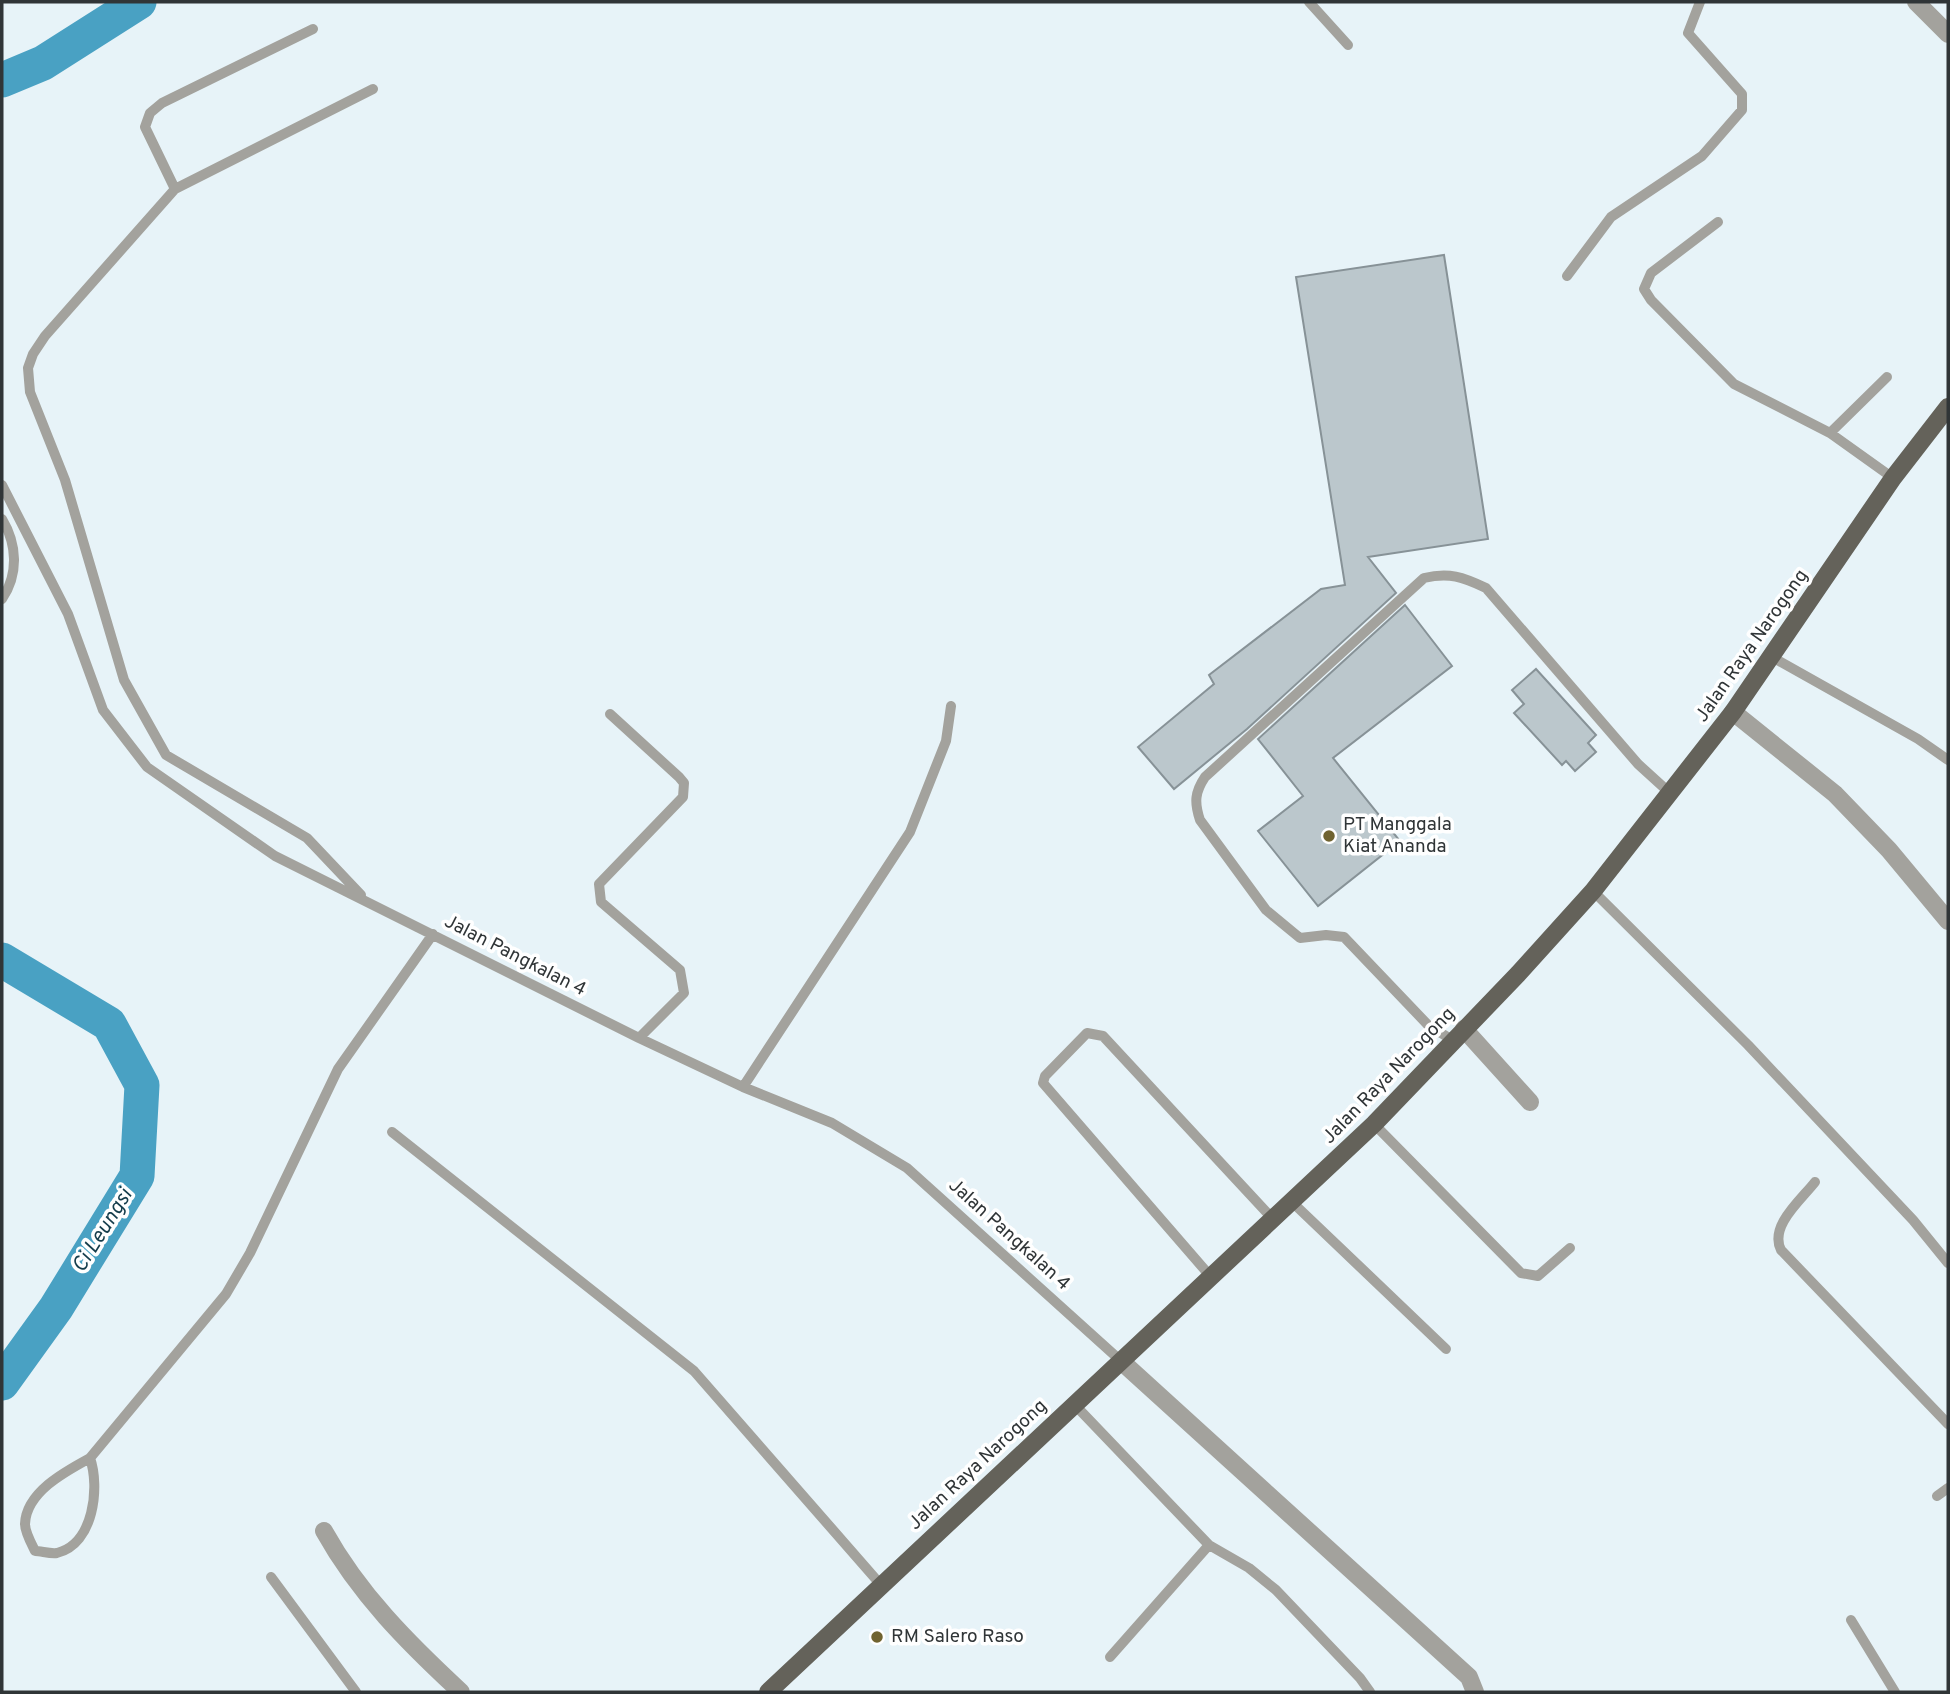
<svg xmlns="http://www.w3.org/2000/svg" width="1950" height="1694" font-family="Overpass,sans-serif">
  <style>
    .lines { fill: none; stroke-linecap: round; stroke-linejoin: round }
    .river { stroke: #49a1c3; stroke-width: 35 }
    .building { fill: #bbc7cc; stroke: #879297; stroke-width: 2 }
    .lane { stroke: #a3a29d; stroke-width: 10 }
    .street { stroke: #a3a29d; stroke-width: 18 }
    .primary { stroke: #64625a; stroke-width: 18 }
    .poi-dot { fill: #706330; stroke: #fff; stroke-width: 2.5 }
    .labels { text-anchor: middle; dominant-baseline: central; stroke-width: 7; stroke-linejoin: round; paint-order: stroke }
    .street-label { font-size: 19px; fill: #303537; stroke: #fff }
    .poi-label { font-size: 19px; fill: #303537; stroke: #fff; text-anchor: start }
    .water-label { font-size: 21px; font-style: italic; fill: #153d4c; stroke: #fff }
  </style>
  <rect width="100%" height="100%" fill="#e7f3f8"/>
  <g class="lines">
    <path class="river" d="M2,80L43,63L139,2
      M2,960L109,1024L142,1085L137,1176L56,1308L2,1383"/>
  </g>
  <path class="building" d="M1444,255L1488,539L1368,557L1396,593L1247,729L1174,789L1138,747L1214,684L1209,675L1321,589L1345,585L1296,277Z
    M1405,605L1452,666L1333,758L1400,841L1318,906L1258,831L1303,796L1258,739Z
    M1536,669L1596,735L1588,743L1596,752L1575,771L1566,761L1562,765L1514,713L1524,704L1512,690Z"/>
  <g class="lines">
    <path class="lane" d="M1309,2L1348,45
      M313,29L162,103L150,113L145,127L175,189L45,336L33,354L28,368L30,392L65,480L124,680L166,755L307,838L361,895
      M175,189L373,89
      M1718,222L1651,273L1644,289L1651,300L1734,384L1830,433L1893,478
      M1567,276L1611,217L1702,156L1742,110V94L1688,33L1700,2
      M1830,433L1887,377
      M2,485L68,614L103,710L147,767L275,856L639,1038L743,1087L832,1123L907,1168L1121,1361
      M2,519C17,544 19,574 2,599
      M1772,657L1918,739L1948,760
      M610,714L679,777L684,783L683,797L599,884L601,902L680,970L684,993L639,1038
      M1593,891L1748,1045L1913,1220L1948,1263
      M1454,1041L1428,1025L1344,937L1326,935L1300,938L1266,910L1200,820C1194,802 1195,792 1205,777L1424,578C1449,572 1463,577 1486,588L1638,764L1671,794
      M743,1087L910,832L946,741L951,706
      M1374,1124L1521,1273L1538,1276L1570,1248
      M392,1132L694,1371L881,1585
      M1815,1182C1801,1200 1769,1226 1781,1250L1948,1424
      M1292,1202L1446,1349
      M1211,1277L1043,1083L1045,1076L1087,1033L1103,1036L1272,1218
      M1074,1404L1209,1545L1110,1657
      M90,1458C100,1487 94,1544 57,1553C50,1554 41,1551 35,1551C31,1543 25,1532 25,1524C26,1492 66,1471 90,1458L226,1294L250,1253L338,1069L433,934
      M1937,1496L1948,1488
      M1209,1545L1249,1568L1276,1590L1360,1678L1370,1692
      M271,1577L356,1692
      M1851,1620L1895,1692"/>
    <path class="street" d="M1916,2L1948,34
      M1733,712L1835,794L1889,850L1948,921
      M1464,1029L1530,1102
      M1121,1361L1469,1677L1475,1692
      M324,1531C359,1594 408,1643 461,1692"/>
    <path class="primary" d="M768,1692L1374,1124L1518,974L1593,891L1733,712L1893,478L1948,407"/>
  </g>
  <g class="poi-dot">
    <circle cx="1329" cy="836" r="7"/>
    <circle cx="877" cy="1637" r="7"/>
  </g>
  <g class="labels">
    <g class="street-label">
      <text transform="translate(1752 646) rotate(-55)">Jalan Raya Narogong</text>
      <text transform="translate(515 956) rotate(27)">Jalan Pangkalan 4</text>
      <text transform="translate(1389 1076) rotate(-46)">Jalan Raya Narogong</text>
      <text transform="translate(1009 1235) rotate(42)">Jalan Pangkalan 4</text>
      <text transform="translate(978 1465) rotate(-43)">Jalan Raya Narogong</text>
    </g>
    <g class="poi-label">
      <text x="1343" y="825">PT Manggala<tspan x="1343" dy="22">Kiat Ananda</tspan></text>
      <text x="891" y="1637">RM Salero Raso</text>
    </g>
    <g class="water-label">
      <text transform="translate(103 1231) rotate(-58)">Ci Leungsi</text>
    </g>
  </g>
  <rect width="1950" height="1694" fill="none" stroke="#303537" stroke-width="7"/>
</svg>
